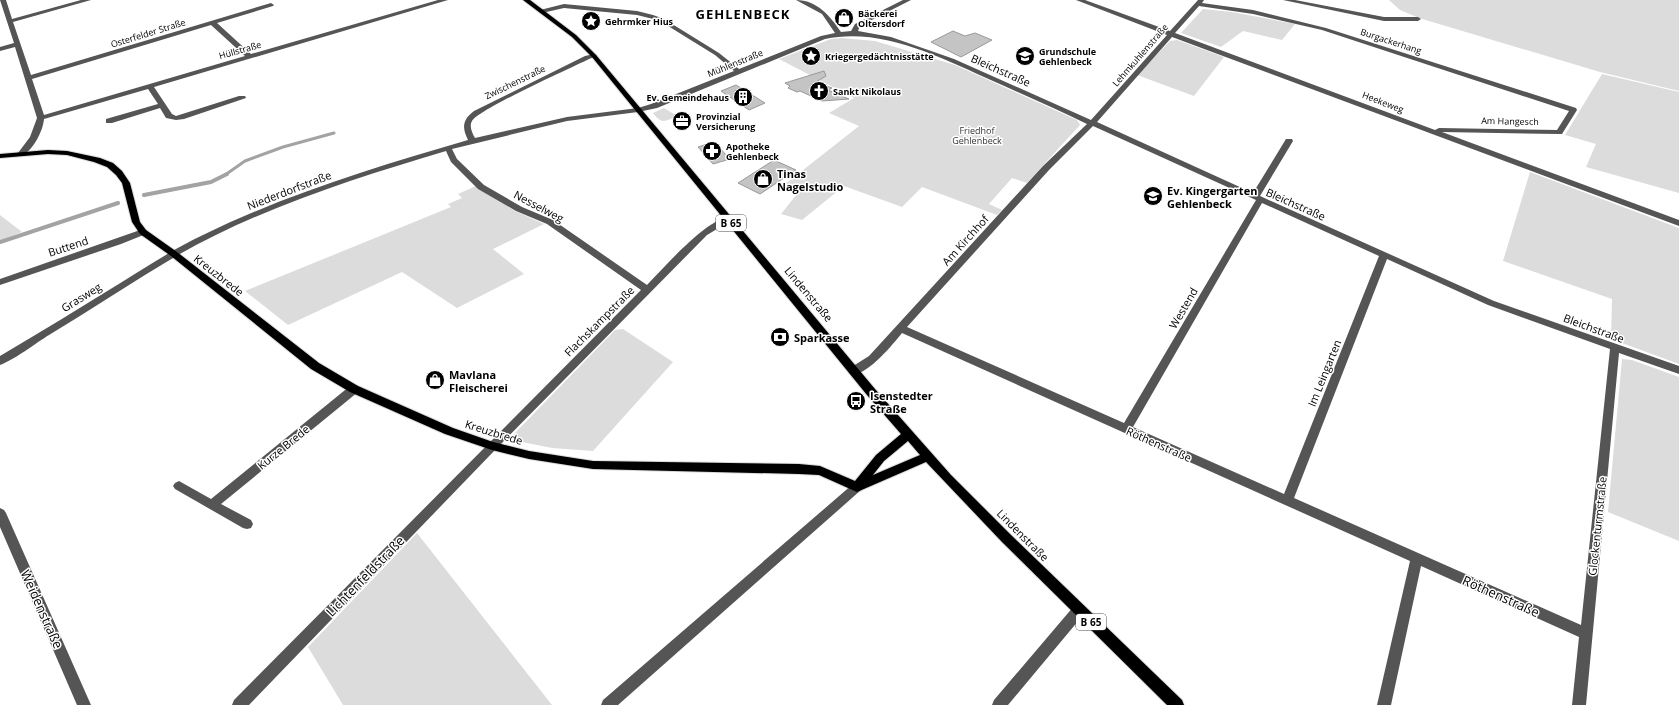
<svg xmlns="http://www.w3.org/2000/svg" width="1679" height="705" font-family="'Open Sans',sans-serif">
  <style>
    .green { fill: #dcdcdc }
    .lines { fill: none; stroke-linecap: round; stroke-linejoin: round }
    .stream-far1 { stroke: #a3a3a3; stroke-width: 3 }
    .stream { stroke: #a3a3a3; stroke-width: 4 }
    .building { fill: #c4c4c4; stroke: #999 }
    .major-casing { stroke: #dbdbdb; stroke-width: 2 }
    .minor { fill: #555; fill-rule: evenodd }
    .major { fill: #000; fill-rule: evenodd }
    .labels { text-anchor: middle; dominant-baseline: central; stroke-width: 3; stroke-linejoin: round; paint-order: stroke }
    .far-poi-label { font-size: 9px; font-weight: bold; fill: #000; stroke: #fff; text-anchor: start }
    .far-street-label { font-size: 9px; fill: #000; stroke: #fff }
    .far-park-label { font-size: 9px; fill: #333; stroke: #fff }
    .shield { fill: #fff; stroke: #4c4c4c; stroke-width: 1 }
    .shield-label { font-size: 10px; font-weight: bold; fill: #000 }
    .street-label { font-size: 11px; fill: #000; stroke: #fff }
    .poi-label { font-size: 11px; font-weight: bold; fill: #000; stroke: #fff; text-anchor: start }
    .far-district-label { font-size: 13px; font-weight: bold; letter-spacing: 1px; fill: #000; stroke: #fff }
    .near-street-label { font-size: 13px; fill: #000; stroke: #fff }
  </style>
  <rect width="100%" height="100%" fill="#fff"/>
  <path class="green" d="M1389,0H1679V91L1600,72L1419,18L1400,10Z
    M1203,9L1232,12L1295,24L1282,40L1243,31L1221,47L1181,33Z
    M842,38L875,41L955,65L1077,120L1080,125L1027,183L1012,178L989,204L1002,210L997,215L922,187L902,207L844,186L802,220L781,214L797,194L784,185L859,126L829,113L854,98L779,59L831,39Z
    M1177,40L1224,57L1194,96L1137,75L1170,41Z
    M1602,74L1679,92V193L1586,167L1596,144L1565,135Z
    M664,108L677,116C665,121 662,125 653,113Z
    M1530,172L1679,228V364L1611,339L1612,299L1503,261Z
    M476,186L515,211L544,224L493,249L524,274L457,308L402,272L288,325L245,291L451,207L448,204L462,198L458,194Z
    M0,215L22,232L0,241Z
    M623,329L673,362L593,451L552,448L517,441L513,435L615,330Z
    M1622,359L1632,360L1679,377V541L1608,512Z
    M417,533L552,705H343L308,647Z"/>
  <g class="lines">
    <path class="stream-far1" d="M225,175L245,161L283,147L334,133"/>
    <path class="stream" d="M144,195L211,182L227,174
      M0,242L118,203"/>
  </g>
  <path class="building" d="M953,31L965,36L975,33L992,40L961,57L931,42Z
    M824,71L826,76L816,82L832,88L828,90L849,99L822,101L800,91L797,92L788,88L790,86L785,83Z
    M736,85L765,103L749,110L721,91Z
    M714,142L730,159L713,164L698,147Z
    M774,160L796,170L760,194L738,183Z"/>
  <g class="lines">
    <defs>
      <path id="major" d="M523,0H530L576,35L596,55L875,389L951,475L1010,534L1182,700L1184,705H1167L1002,542L926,462L857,492L819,475L799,474L593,469L529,459L492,450L445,434L350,392L311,369L171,256L140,234L132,222L122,183L116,175L107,167L94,162L67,155L48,154L0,158V154L48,150L67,151L100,158L113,163L122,171L130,183L140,222L146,230L177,252L319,363L358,386L453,428L493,442L529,451L593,461L799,464L820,466L855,481L876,455L901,434L867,395L592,57L572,37ZM908,441L920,455L873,475L884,461Z"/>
    </defs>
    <use href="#major" class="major-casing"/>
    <path class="minor" d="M0,0H6L12,19L81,0H91L13,22L31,75L271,3L274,5L273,6L217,23L251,54L438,0H448L154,87L172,114L176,116L239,96H245L246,98L184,119L176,120L166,118L160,108L112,123H106V119L158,104L148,89L44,119C43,131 33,151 22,155L18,153L30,137L37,118L15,47L0,51V47L14,43ZM211,25L245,56L44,115L32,79Z
      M796,0C817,0 830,16 841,32L851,31L855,24L903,0H911L860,26L858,31L891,37L954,59L1091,120L1167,35L1076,0H1085L1170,31L1198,0H1204L1202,3L1253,10L1326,28L1576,108L1577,110L1562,134H1559L1442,132L1679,220V226L1172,37L1097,122L1253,193L1286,139H1292L1293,141L1260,196L1494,301L1679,366V374L1619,353L1586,705H1572L1579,637L1421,566L1391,705H1377L1410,561L902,333C893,344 866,378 850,374L849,371L850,368L869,356L1043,166L1087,124C1056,109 1024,95 993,81C941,58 883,27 825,39L657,108L638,112L567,121L452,149L457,159L484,185L522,207L553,220L647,285C661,271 711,213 731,218L732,220L707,235L496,449L249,705H232L234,700L641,290L547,224L516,211L478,189L451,162L446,151C355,178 261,208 178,255C134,281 92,309 49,335C36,343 14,360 0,365V356C41,332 81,307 122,282C148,266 175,248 203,235C287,194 378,166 468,140C462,128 462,120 474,111L585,56L594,54L597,56L589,59C571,68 479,109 472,121C469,126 472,133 475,138L567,117L638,108L651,104L734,71L715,55L660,21L649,18L637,15L564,8L542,13L539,11L540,10L564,4L637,11L653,15L664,19L719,53L739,69L821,36L835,33L822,14ZM1199,6L1253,14L1322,30L1569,111L1557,130L1439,128L1435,130L1175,33ZM1093,126L1256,200L1124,423L907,327L1049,170ZM1262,203L1379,256L1284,494L1133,427ZM1387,259L1488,305L1610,349L1581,625L1294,498Z
      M1283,0H1295L1384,17H1418L1421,19L1418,21H1384Z
      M143,229L146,230L147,232L146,234L121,244L0,285V279Z
      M354,385L358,386L359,389L358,392L221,504L251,520L253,524L251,528L247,529L243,528L175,489L173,486L175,483L179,481L211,499L350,386Z
      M857,482L861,484L863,487L861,490L618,705H601L603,700L853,484Z
      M0,508L4,510L6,513L91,705H77L0,527Z
      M1079,604L1084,606L1085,610L1084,614L1008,705H992L994,700L1074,606Z"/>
    <use href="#major" class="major"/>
  </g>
  <defs>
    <symbol id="shop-disc" viewBox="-11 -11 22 22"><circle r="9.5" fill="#000" stroke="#fff"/><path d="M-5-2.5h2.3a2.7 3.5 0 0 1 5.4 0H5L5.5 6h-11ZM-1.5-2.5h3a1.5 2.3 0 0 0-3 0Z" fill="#fff"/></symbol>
    <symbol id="sight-disc" viewBox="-11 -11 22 22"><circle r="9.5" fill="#000" stroke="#fff"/><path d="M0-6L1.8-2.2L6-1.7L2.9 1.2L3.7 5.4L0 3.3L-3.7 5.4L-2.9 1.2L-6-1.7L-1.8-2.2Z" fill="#fff"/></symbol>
    <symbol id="school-disc" viewBox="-11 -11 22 22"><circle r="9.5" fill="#000" stroke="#fff"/><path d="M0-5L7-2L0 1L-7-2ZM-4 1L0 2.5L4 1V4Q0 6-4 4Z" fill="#fff"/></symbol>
    <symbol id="church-disc" viewBox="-11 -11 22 22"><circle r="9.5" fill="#000" stroke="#fff"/><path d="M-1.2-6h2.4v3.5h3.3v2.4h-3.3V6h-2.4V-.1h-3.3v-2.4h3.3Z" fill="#fff"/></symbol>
    <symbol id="building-disc" viewBox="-11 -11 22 22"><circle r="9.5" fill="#000" stroke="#fff"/><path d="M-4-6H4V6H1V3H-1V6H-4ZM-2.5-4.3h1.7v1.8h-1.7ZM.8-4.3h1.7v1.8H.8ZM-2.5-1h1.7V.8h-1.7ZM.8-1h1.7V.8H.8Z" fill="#fff"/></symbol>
    <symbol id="office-disc" viewBox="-11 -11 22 22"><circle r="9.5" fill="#000" stroke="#fff"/><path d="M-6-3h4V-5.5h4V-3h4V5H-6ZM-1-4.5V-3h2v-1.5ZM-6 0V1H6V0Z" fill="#fff"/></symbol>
    <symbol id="pharmacy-disc" viewBox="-11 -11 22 22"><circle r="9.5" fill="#000" stroke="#fff"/><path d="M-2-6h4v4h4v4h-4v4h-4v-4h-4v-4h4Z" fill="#fff"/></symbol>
    <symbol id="bank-disc" viewBox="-11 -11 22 22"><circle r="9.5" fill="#000" stroke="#fff"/><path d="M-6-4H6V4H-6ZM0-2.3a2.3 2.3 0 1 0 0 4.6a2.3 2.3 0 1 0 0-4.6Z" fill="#fff"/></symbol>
    <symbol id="bus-disc" viewBox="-11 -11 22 22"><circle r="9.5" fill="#000" stroke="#fff"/><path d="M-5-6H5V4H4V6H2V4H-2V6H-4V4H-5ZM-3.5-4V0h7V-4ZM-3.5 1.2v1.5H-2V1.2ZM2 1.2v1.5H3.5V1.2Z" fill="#fff"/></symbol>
  </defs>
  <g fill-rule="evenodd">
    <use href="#shop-disc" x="833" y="7" width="22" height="22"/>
    <use href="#sight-disc" x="580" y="10" width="22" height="22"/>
    <use href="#sight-disc" x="800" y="45" width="22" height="22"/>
    <use href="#school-disc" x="1014" y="45" width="22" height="22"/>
    <use href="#church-disc" x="808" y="80" width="22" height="22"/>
    <use href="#building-disc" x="732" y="86" width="22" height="22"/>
    <use href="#office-disc" x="671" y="110" width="22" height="22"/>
    <use href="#pharmacy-disc" x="701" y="140" width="22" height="22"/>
    <use href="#shop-disc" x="752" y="168" width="22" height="22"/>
    <use href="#school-disc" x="1142" y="185" width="22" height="22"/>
    <use href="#bank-disc" x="769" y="326" width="22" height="22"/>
    <use href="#shop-disc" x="424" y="369" width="22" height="22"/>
    <use href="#bus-disc" x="845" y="390" width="22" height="22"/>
  </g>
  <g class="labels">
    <g class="far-poi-label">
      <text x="858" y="13">Bäckerei<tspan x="858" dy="10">Oltersdorf</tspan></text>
      <text x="605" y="21">Gehrmker Hius</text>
      <text x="1039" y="51">Grundschule<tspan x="1039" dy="10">Gehlenbeck</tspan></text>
      <text x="825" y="56">Kriegergedächtnisstätte</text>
      <text x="833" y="91">Sankt Nikolaus</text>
      <text x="729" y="97" text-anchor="end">Ev. Gemeindehaus</text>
      <text x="696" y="116">Provinzial<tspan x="696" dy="10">Versicherung</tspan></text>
      <text x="726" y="146">Apotheke<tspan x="726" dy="10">Gehlenbeck</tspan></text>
    </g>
    <g class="far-street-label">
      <text transform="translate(148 33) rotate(-17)">Osterfelder Straße</text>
      <text transform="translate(1391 41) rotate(18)">Burgackerhang</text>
      <text transform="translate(240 50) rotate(-16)">Hüllstraße</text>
      <text transform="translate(1140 55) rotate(-49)">Lehmkuhlenstraße</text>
      <text transform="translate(735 63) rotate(-22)">Mühlenstraße</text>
      <text transform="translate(515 82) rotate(-26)">Zwischenstraße</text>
      <text transform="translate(1383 102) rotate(21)">Heekeweg</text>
      <text transform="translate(1510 121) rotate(1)">Am Hangesch</text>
    </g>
    <g class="far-park-label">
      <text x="977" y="130">Friedhof<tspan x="977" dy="10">Gehlenbeck</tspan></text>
    </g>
    <g class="shield">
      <rect x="716" y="215" width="30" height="16" rx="3"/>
      <rect x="1076" y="614" width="30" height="16" rx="3"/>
    </g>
    <g class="shield-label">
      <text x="731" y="223">B 65</text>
      <text x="1091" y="622">B 65</text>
    </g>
    <g class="street-label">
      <text transform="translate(1001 70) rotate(24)">Bleichstraße</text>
      <text transform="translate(289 190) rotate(-21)">Niederdorfstraße</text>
      <text transform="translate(1296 204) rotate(24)">Bleichstraße</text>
      <text transform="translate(539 206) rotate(28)">Nesselweg</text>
      <text transform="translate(965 240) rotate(-48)">Am Kirchhof</text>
      <text transform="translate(68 246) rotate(-18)">Buttend</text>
      <text transform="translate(219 275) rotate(38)">Kreuzbrede</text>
      <text transform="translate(809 294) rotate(50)">Lindenstraße</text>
      <text transform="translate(81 297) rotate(-32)">Grasweg</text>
      <text transform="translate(1183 308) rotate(-60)">Westend</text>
      <text transform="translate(599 321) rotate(-45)">Flachskampstraße</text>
      <text transform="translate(1594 328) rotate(20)">Bleichstraße</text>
      <text transform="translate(1324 373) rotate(-68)">Im Leingarten</text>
      <text transform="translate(494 432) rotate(17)">Kreuzbrede</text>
      <text transform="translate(1159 444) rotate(24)">Röthenstraße</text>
      <text transform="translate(283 447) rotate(-39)">Kurze Brede</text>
      <text transform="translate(1597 526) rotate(-84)">Glockenturmstraße</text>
      <text transform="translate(1023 535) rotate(45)">Lindenstraße</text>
    </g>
    <g class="poi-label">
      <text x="777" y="173">Tinas<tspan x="777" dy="13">Nagelstudio</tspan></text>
      <text x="1167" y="190">Ev. Kingergarten<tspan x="1167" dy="13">Gehlenbeck</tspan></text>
      <text x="794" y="337">Sparkasse</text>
      <text x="449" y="374">Mavlana<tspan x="449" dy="13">Fleischerei</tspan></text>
      <text x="870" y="395">Isenstedter<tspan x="870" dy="13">Straße</tspan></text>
    </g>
    <g class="far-district-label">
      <text x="743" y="14">GEHLENBECK</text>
    </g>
    <g class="near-street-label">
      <text transform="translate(365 576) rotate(-46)">Lichtenfeldstraße</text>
      <text transform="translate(1501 596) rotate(24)">Röthenstraße</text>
      <text transform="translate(42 609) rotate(66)">Weidenstraße</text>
    </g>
  </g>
</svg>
